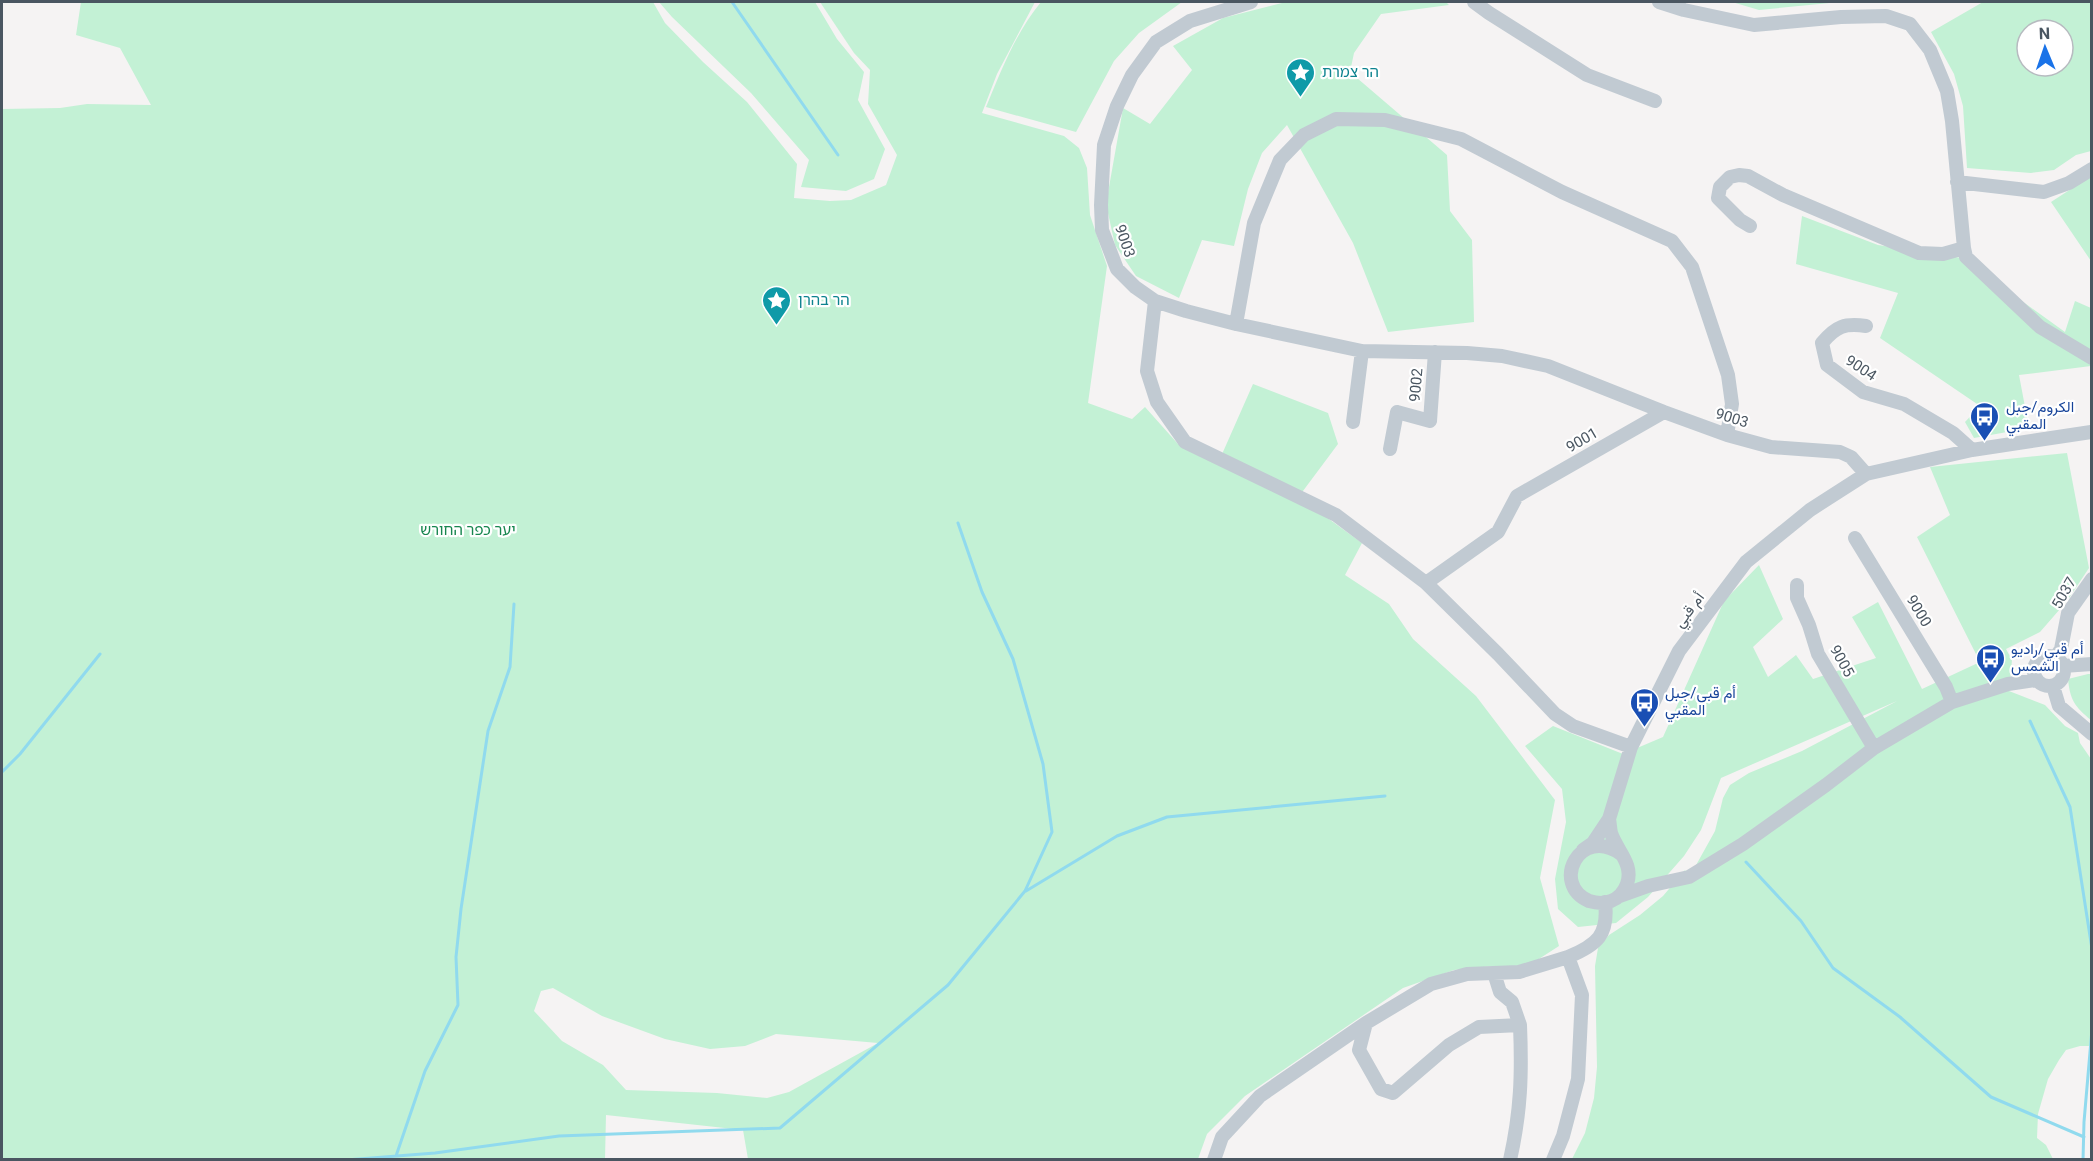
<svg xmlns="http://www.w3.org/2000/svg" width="2093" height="1161" font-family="Roboto,Vazirmatn,'Noto Sans Hebrew',sans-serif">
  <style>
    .green { fill: #c3f1d5; fill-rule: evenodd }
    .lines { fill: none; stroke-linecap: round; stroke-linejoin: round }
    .stream { stroke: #90daee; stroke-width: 3 }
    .minor { stroke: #c1cad2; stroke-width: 14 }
    .labels { text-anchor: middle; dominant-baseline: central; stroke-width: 4.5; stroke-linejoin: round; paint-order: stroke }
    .culture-label { font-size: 15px; fill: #0d838f; stroke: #fff; text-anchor: start }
    .street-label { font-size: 15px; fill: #4a5661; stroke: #fff }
    .transit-label { font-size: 15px; fill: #164399; stroke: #fff; text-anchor: start }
    .park-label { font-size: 15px; fill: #17864f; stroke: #fff }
  </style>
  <rect width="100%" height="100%" fill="#f5f3f3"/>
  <path class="green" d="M81,2H653L665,23L703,62L747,102L797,164L794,198L830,201L851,200L886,185L897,155L868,104L870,70L854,53L820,2H1035L997,74L982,113L1064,136L1079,148L1087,168L1090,215L1107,266L1088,403L1132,419L1145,407L1178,444L1219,461L1253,384L1328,413L1338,444L1297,499L1322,514L1362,543L1345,575L1389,604L1413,639L1476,696L1555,800L1540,878L1559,946L1528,966H1494L1454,970L1403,988L1245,1096L1207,1134L1198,1159H748L743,1130L606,1115L605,1159L2,1160V109L60,108L87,104L151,105L120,48L76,35ZM553,988L602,1016L665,1039L710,1049L745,1046L776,1034L878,1043L789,1092L767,1098L717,1093L626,1090L603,1065L562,1041L534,1011L541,991Z
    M659,2H815L837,39L864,72L858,100L885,149L874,179L846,191L801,187L809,160L751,93L672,17Z
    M1041,2H1182L1139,33L1114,61L1076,132L986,107C1001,71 1016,32 1041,2Z
    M1286,2H1446L1449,5L1381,14L1354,53L1350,72L1447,155L1450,211L1472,240L1474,322L1388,332L1353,243L1287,125L1262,153L1248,189L1234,246L1202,240L1179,298L1136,276L1115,245L1106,204L1123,108L1150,124L1192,70L1173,46L1223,18Z
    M1732,2H1840L1759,10Z
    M1983,2H2091V151L2076,155L2054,170L2031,173L1967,168L1963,106L1954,74L1931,32ZM2027,30H2063V66H2027Z
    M2091,176V261L2051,202Z
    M1802,216L1878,245L1962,258L2065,332L2075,301L2091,308V366L2019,375L2029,428L1974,438L1965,422L1980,406L1880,338L1898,293L1796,264Z
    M2067,453L2089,568L2067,601L2040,632L2006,649L2012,660L2009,691L2045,705L2065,726L2078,733L2080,743L2091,759V1046H2080L2066,1050L2059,1060L2048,1079L2038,1114L2037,1138L2046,1145L2053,1159H1572L1585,1133L1594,1098L1597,1067L1595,966L1598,948L1609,935L1640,915L1663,896L1685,870L1690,876L1715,831L1723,798L1730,785L1749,773L1802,751L1897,701L1721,778L1701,830L1684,856L1648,897L1616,923L1578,927L1558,909L1555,879L1566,822L1562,789L1525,746L1553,726L1623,754L1663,737L1724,601L1759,565L1783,619L1753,647L1768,677L1796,655L1813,679L1876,658L1852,617L1878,602L1922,689L1980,662L1917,537L1950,515L1930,467Z
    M2088,674H2091V720C2075,707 2070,700 2068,679Z"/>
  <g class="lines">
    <path class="stream" d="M732,2L838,155
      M2030,721L2070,807L2092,949
      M2,772L20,754L100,654
      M1746,862L1801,921L1833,968L1900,1017L1991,1097L2084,1137
      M1026,891L1117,836L1167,817L1385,796
      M396,1156L425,1071L458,1005L456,957L461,909L488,731L510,667L514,604
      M346,1160L435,1153L559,1136L780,1128L948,985L1025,891L1052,832L1043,764L1013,659L982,592L958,523
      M2083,1160L2084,1122L2092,1029"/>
    <path class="minor" d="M1251,2L1190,21L1156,42L1132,75L1117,106L1104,145L1101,205L1102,230L1117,269L1135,287L1155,301L1186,311L1236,324L1362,351L1467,353L1502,356L1548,366L1664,412L1727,435L1771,447L1840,452L1851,457L1866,474L1972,450L2091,432
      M1474,2L1489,13L1587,75L1655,101
      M1659,2L1684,10L1754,25L1841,17L1886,16L1910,24L1930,50L1947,91L1952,121L1964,248L1966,257L2040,327L2092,358
      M1957,182L2044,192L2069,183L2092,169
      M1750,226L1740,220L1718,198L1720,187L1730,177L1739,175L1748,176L1783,195L1919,253L1943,254L1964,248
      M1155,301L1147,371L1157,402L1185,442L1336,515L1426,583L1498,654L1555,714L1573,726L1631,747
      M1236,324L1254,223L1280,160L1304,135L1336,119L1385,120L1461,139L1562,192L1672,241L1692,267L1728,375L1732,404L1727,435
      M1866,326C1845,323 1836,326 1822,343L1827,365L1863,392L1904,404L1953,433L1972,450
      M1353,422L1362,351
      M1390,449L1397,412L1430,421L1435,352
      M1855,538L1946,687L1952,702
      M1426,583L1498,532L1517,496L1664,412
      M1797,585V598L1809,625L1818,654L1874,748
      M2034 671a15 15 0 1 1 30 0a15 15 0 1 1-30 0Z
      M2056,657L2061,649L2068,613L2092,579
      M2063,666L2092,664
      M2053,686L2059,706L2092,734
      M1609,819C1610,824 1610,829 1611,833C1617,851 1634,864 1627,884C1624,892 1619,898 1611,901C1604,904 1596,903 1589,901C1550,884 1580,825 1621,854
      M1583,850L1593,843L1609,819L1631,747L1679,651L1746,562L1810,510L1866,474
      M1620,896L1648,886L1689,877L1743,844L1826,785L1874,748L1952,702L2008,684L2036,680
      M1494,973L1500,992L1512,1002L1520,1025L1479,1027L1449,1045L1393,1093L1381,1089L1359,1050L1366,1023L1431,984L1467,974L1519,972L1568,957
      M1214,1160L1222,1137L1260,1096L1366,1023
      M1510,1160C1521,1111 1522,1074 1520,1025
      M1553,1160L1563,1136L1578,1079L1582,995L1568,957C1597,945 1609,935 1605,902"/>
  </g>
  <defs>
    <symbol id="sight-pin" viewBox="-11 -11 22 30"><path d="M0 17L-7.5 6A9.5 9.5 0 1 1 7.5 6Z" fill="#0f9aa8" stroke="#fff"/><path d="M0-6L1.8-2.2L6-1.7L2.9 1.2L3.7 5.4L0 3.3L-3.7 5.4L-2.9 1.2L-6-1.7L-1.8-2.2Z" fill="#fff"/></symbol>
    <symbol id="bus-pin" viewBox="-11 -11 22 30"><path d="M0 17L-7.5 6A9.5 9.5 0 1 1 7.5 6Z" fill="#1a4fb4" stroke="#fff"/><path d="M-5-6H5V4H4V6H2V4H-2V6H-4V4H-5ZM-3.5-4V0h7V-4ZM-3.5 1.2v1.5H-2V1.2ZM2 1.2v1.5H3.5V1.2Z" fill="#fff"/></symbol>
  </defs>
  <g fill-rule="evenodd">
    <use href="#sight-pin" x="1284" y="56" width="33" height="45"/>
    <use href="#sight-pin" x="760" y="284" width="33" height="45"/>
    <use href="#bus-pin" x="1968" y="400" width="33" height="45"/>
    <use href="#bus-pin" x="1974" y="642" width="33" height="45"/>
    <use href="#bus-pin" x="1628" y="686" width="33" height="45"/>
  </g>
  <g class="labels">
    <g class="culture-label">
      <text x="1322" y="72">הר צמרת</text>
      <text x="798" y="300">הר בהרן</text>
    </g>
    <g class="street-label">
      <text transform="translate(1125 241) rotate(71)">9003</text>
      <text transform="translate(1861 368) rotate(33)">9004</text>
      <text transform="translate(1416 385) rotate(-85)">9002</text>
      <text transform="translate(1732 418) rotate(17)">9003</text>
      <text transform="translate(1582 440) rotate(-30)">9001</text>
      <text transform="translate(2064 593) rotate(-60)">5037</text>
      <text transform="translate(1689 610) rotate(-53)">أم قبي</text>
      <text transform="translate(1919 611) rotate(59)">9000</text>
      <text transform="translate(1842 661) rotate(61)">9005</text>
    </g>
    <g class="transit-label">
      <text x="2006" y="407">الكروم/جبل<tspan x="2006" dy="17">المقبي</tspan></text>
      <text x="2011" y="649">أم قبي/راديو<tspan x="2011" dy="17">الشمس</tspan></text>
      <text x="1665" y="693">أم قبي/جبل<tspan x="1665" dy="17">المقبي</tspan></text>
    </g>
    <g class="park-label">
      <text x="468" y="530">יער כפר החורש</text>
    </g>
  </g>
  <rect width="2093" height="1161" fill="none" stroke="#4a5661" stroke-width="6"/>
  <g transform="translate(2045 48) rotate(358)"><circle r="28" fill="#ffffff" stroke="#b7bbc0" stroke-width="1.5"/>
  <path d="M0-4.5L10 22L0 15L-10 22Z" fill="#1a73e8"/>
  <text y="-9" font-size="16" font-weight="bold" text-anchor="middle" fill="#4a5661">N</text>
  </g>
</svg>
